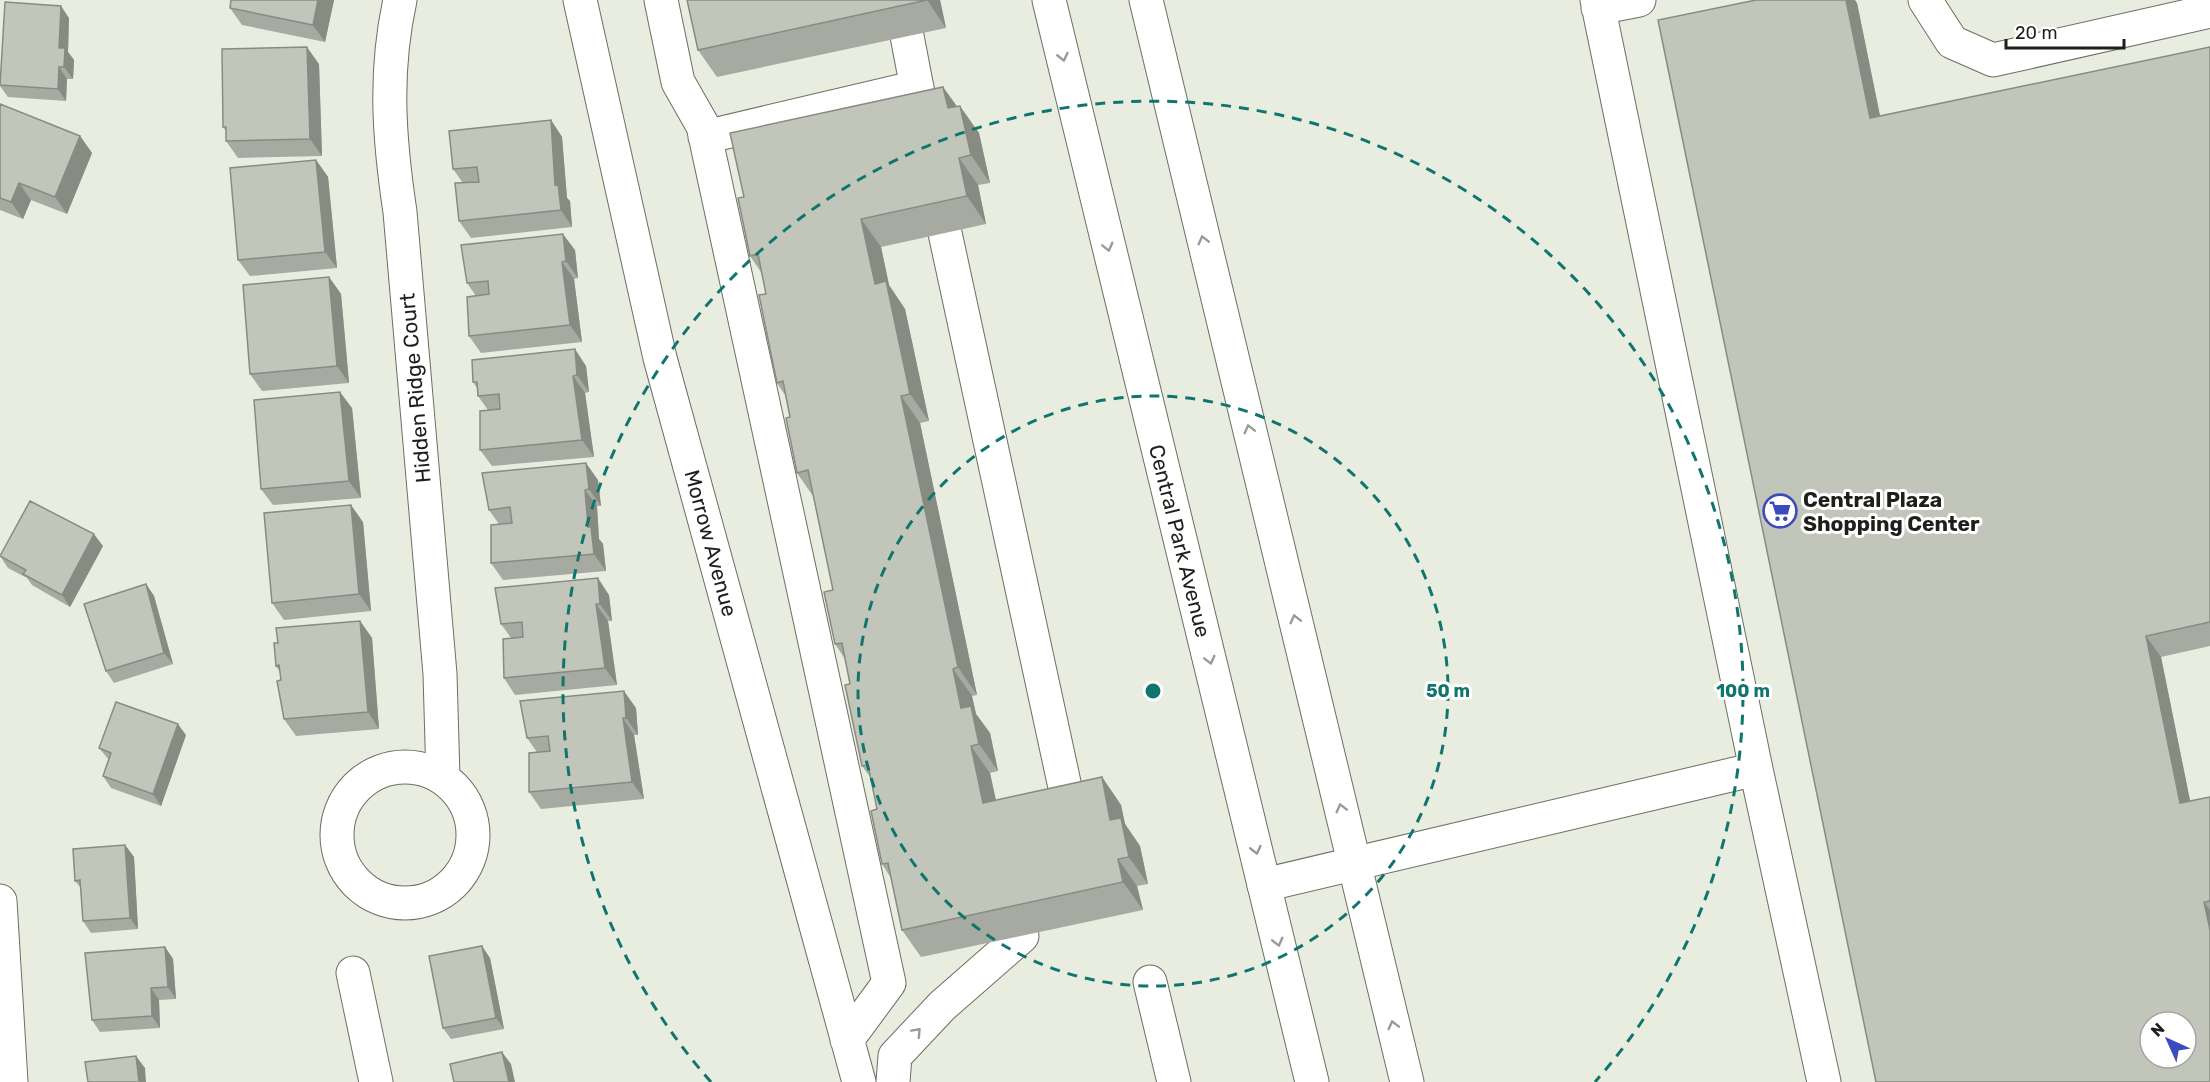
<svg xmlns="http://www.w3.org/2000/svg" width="2210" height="1082" font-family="Rubik,sans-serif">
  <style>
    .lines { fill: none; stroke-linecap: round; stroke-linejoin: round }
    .minor-casing { stroke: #6b6f63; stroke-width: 35 }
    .major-casing { stroke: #6b6f63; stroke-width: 35 }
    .minor { stroke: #fff; stroke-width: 33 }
    .major { stroke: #fff; stroke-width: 33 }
    .wall { fill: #a7aaa0 }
    .shaded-wall { fill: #888b82 }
    .building { fill: #c2c6ba; stroke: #888b82; stroke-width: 1.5; fill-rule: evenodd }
    .oneway { stroke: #999a98 }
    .ring { fill: none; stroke: #0f766e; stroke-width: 3; stroke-dasharray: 10 8 }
    .labels { text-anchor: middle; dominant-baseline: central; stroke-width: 6; stroke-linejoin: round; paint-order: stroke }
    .street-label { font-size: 21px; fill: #1d1f1a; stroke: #fff }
    .poi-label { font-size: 21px; font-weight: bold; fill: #1d1f1a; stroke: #fff; text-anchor: start }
    .centre { fill: #0f766e; stroke: #fff; stroke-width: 3 }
    .ring-label { font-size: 18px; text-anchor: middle; font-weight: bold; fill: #0f766e; stroke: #fff; stroke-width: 6; stroke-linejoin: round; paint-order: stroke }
  </style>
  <rect width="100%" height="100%" fill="#e9ede0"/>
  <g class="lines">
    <defs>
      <path id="minor" d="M400,0C384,73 389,139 400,212L440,674L443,778
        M580,0L660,358L859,1082
        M661,0L678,82L703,126L889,983L847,1040
        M1597,0L1756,769L1824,1082
        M1925,0L1952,42L1993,60L2210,11
        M1598,8L1639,0
        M907,36L921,109
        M705,137L917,87
        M945,233L1071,815
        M337 835a68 68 0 1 1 136 0a68 68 0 1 1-136 0Z
        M1264,885L1756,769
        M0,901L11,1082
        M353,973L376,1082
        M1150,982L1174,1082
        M893,1082L895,1056L942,1006L1022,936"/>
      <path id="major" d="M1049,0L1312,1082
        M1146,0L1407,1082"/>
    </defs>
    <use href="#minor" class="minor-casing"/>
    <use href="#major" class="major-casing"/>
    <use href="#minor" class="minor"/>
    <use href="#major" class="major"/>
  </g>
  <path class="wall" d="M231,0H334L325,42L242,25L230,8Z
    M687,0H940L946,28L717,77L698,50Z
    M1857,3L1880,116L2210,47V646L2161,657L2190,801L2210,797V1082L1658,20Z
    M69,18L68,52L74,60L73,79H67L66,101L8,97L0,86Z
    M319,64L322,156L238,158L226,141V131L223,127Z
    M0,104L80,136L92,153L67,214L31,200L23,219L0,210Z
    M957,106L979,133L990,183L978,185L986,224L881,247L889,285L905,309L929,421L920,423L977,695L972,696L976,714L990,733L998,771L990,773L996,800L1102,777L1121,805L1125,824L1140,846L1148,884L1137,886L1143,910L921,957L902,930L891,878L882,864L877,809L871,778L862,766L850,684L845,659L835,644L833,590L813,496L797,473L790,417L785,395L777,383L766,294L761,272L750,256L744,197Z
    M551,120L562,137L567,198L570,201L572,227L471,238L459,221L463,183L453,169Z
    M316,160L328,177L337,268L250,276L238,260Z
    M575,250L578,278L574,279L582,342L481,353L469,336L476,296L467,283Z
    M329,277L341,294L349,383L262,391L250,374Z
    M586,366L589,392L585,393L594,457L492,466L480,450L488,410L478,396L477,388L473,382Z
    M352,408L361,498L273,505L261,489Z
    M598,480L601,506H597L599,539L603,544L606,571L503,580L491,563L499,524L489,510Z
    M363,522L371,611L284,620L272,603Z
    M103,546L70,607L32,585L27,578L8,568L0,556Z
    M146,584L154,596L173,664L114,683L106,671Z
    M609,595L612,621H608L617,685L515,695L504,678L511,638L501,624Z
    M360,621L372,638L379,729L296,736L284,719L280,672L276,666Z
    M636,708L638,735H634L644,799L541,809L529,792L537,752L527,738Z
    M186,735L161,806L111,788L103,776L109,760L99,748Z
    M125,845L134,857L138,929L91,933L83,921L81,888L75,881Z
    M165,947L173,959L176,999L159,1000L160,1028L100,1032L92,1020Z
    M490,958L504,1029L451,1039L443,1028Z"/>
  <path class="shaded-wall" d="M318,0H334L325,42L313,25Z
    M927,0H940L946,28Z
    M1846,0H1855L1857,3L1885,140L1870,118Z
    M61,6L69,18L68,52L74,60L73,79L64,67L59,48Z
    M307,47L319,64L322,156L310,139Z
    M59,67L67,79L66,101L58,89Z
    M943,87L962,113L960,106L979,133L990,183L971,155L948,108Z
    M551,120L562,137L567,198L570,201L572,227L561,210L555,185Z
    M80,136L92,153L67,214L55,197Z
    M959,158L978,185L986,224L967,196Z
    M316,160L328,177L337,268L325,252Z
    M19,183L31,200L23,219L11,202Z
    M861,219L881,247L889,285L905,309L929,421L910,394L875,284Z
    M563,234L575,250L578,278L566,261Z
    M562,262L574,279L582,342L570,325Z
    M329,277L341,294L349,383L337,366Z
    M575,349L586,366L589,392L577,375Z
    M573,376L585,393L594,457L582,440Z
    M340,392L352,408L361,498L349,481Z
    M901,396L920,423L977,695L958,667Z
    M586,463L598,480L601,506L589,489Z
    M585,490L597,506L599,539L603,544L606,571L594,554L588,527Z
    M351,505L363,522L371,611L359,594Z
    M94,534L103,546L70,607L62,595Z
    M598,578L609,595L612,621L600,604Z
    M146,584L154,596L173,664L164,653Z
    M596,604L608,621L617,685L605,668Z
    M360,621L372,638L379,729L368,712Z
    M2146,636L2161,657L2195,825L2180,803Z
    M953,669L972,696L976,714L990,733L998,771L979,744L961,708Z
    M624,691L636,708L638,735L626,718Z
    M623,718L634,735L644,799L632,782Z
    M178,724L186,735L161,806L153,794Z
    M971,746L990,773L1002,830L983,803Z
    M1102,777L1121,805L1125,824L1140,846L1148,884L1129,857L1110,820Z
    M125,845L134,857L138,929L130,918Z
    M1118,859L1137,886L1143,910L1123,882Z
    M2204,902L2210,910V930Z
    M482,946L490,958L504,1029L496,1018Z
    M165,947L173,959L176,999L168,987Z
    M151,988L159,1000L160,1028L152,1016Z
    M502,1052L511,1064L515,1082H509Z
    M136,1056L145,1068L146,1082H139Z"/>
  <path class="building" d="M231,0H318L313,25L230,8Z
    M687,0H927L698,50Z
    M1756,0H1846L1870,118L2210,47V622L2146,636L2180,803L2210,797V901L2204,902L2210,930V1082H1876L1658,20ZM2150,1022H2186V1058H2150Z
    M5,2L61,6L59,48H65L64,67H59L58,89L0,85Z
    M307,47L310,139L226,141V127H223L222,49Z
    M943,87L948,108L960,106L971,155L959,158L967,196L861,219L875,284L886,281L910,394L901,396L958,667L953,669L961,708L971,706L979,744L971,746L983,803L1102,777L1110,820L1121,818L1129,857L1118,859L1123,882L902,930L888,863L882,864L871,811L877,809L868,765L862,766L845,685L850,684L842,643L835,644L824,592L833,590L808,470L797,473L786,418L790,417L783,381L777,383L759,295L766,294L758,254L750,256L738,198L744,197L730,133Z
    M0,104L80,136L55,197L19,183L11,202L0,198Z
    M551,120L555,185L558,184L561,210L459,221L455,183L479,182L477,167L453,169L449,131Z
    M316,160L325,252L238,260L230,168Z
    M563,234L566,261L562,262L570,325L469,336L467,297L489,294L488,281L467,283L461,245Z
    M329,277L337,366L250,374L243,285Z
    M575,349L577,375L573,376L582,440L480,450V411L500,409L499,394L478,396L477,382H473L472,360Z
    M340,392L349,481L261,489L254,400Z
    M586,463L589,489L585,490L588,527H591L594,554L491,563V525L512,523L510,507L489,510L482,473Z
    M30,501L94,534L62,595L23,574L26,570L0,556Z
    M351,505L359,594L272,603L264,513Z
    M598,578L600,604H596L605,668L504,678L503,639L523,637L522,622L501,624L495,588Z
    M146,584L164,653L106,671L84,604Z
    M360,621L368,712L284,719L277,681L281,680L279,665L276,666L274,643H278L276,628Z
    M624,691L626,718H623L632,782L529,792V753L550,751L548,736L527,738L520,701Z
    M116,702L178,724L153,794L103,776L111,753L99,748Z
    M125,845L130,918L83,921L80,880L75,881L73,849Z
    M482,946L496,1018L443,1028L429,956Z
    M165,947L168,987L151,988L152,1016L92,1020L85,953Z
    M502,1052L509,1082H454L450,1064Z
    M136,1056L139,1082H88L85,1062Z"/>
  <defs><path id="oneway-chevron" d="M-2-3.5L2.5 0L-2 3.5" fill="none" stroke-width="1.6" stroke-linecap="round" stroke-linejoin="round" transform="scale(1.5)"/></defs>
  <g class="oneway">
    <use href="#oneway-chevron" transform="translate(1063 57) rotate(77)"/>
    <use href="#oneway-chevron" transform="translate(1203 240) rotate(-104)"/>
    <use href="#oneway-chevron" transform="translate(1108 247) rotate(76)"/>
    <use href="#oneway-chevron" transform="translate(1249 429) rotate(-104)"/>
    <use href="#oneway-chevron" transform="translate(1295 619) rotate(-104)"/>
    <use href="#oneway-chevron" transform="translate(1210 660) rotate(76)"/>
    <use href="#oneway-chevron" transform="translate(1341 808) rotate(-104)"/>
    <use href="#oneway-chevron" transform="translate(1256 850) rotate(77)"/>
    <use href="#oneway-chevron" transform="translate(1278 942) rotate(76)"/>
    <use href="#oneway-chevron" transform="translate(1393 1025) rotate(-104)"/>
    <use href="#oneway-chevron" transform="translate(917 1032) rotate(-47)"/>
  </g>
  <g class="ring">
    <circle cx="1153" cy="691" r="295"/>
    <path d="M711 1082A590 590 0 1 1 1595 1082"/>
  </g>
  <defs>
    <symbol id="supermarket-ring" viewBox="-11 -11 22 22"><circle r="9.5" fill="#fff" stroke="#3b4bbe" stroke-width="1.5"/><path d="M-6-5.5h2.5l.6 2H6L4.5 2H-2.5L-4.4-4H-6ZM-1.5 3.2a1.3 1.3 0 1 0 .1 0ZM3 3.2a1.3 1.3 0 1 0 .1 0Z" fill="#3b4bbe"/></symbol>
  </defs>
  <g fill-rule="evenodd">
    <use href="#supermarket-ring" x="1761" y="492" width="38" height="38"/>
  </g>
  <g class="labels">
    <g class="street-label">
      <text transform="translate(415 388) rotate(-95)">Hidden Ridge Court</text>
      <text transform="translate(1180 541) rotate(76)">Central Park Avenue</text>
      <text transform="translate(711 543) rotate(75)">Morrow Avenue</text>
    </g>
    <g class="poi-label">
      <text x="1803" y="499">Central Plaza<tspan x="1803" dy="24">Shopping Center</tspan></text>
    </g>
  </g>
  <circle cx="1153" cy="691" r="9" class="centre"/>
  <g class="ring-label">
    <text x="1448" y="697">50 m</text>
    <text x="1743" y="697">100 m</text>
  </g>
  <g transform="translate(2168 1040) rotate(315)"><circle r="28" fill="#ffffff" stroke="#a5a5a3" stroke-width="1.5"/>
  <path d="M0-4.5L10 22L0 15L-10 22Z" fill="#3b4bbe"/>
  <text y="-9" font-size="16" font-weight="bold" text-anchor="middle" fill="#1d1f1a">N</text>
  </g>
  <path d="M2006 39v9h118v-9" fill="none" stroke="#1d1f1a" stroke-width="3"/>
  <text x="2015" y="39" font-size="18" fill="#1d1f1a" stroke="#ffffff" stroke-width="4.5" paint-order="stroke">20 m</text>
</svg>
